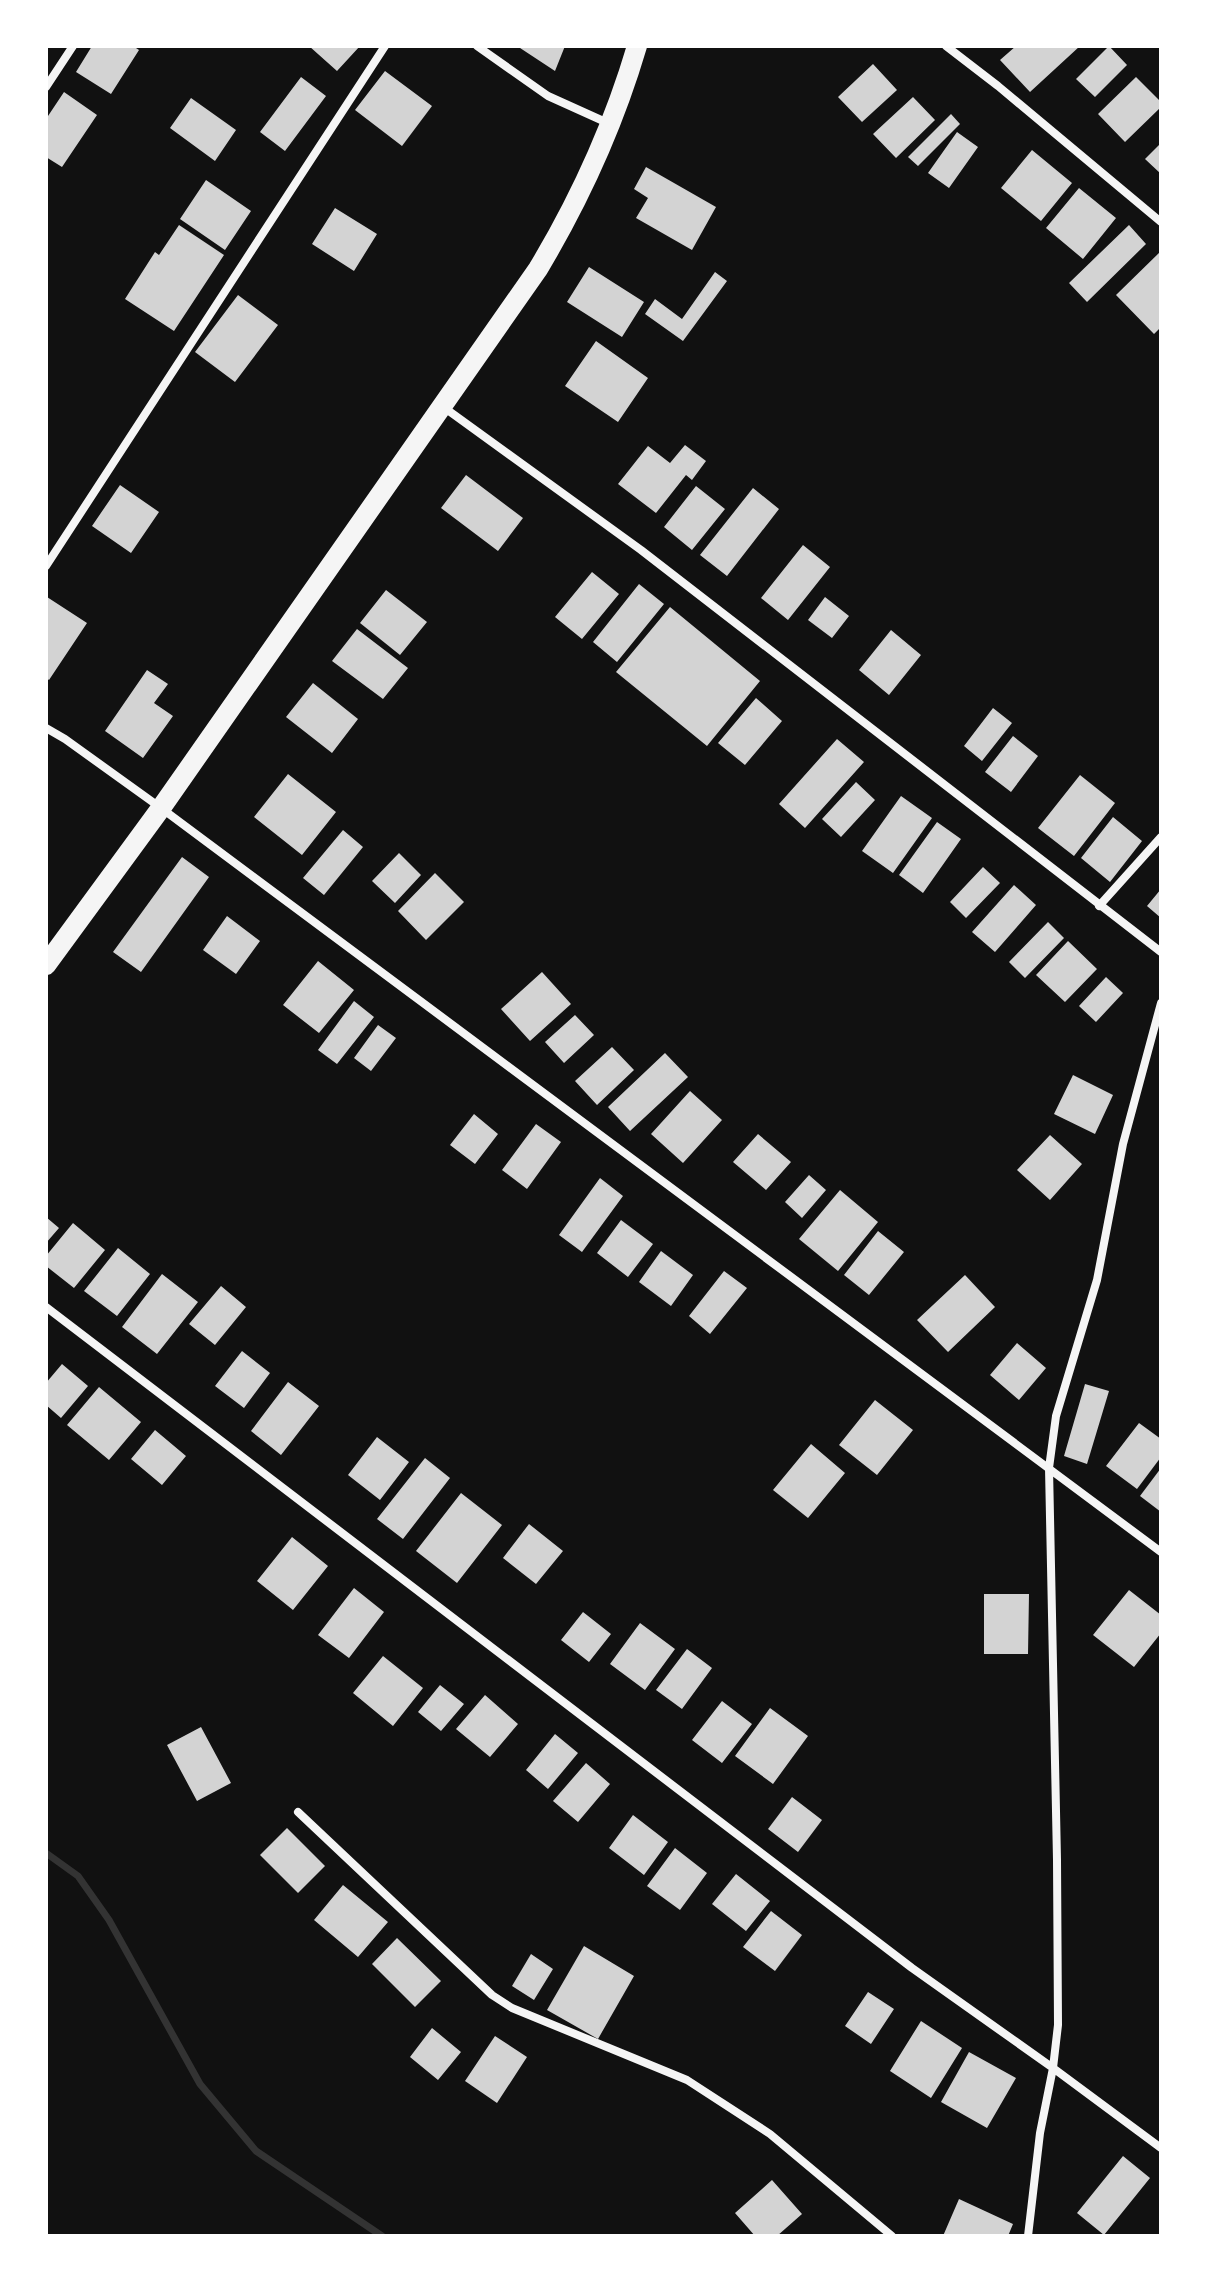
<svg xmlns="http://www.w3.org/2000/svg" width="1207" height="2282" font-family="Barlow,sans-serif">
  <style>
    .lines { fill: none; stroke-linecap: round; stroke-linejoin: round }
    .stream { stroke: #333; stroke-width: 7 }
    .building { fill: #d3d3d3 }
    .minor { stroke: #f5f5f5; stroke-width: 8 }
    .primary { stroke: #f5f5f5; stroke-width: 20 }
  </style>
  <rect width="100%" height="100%" fill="#111"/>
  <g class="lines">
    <path class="stream" d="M46,1853L78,1876L109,1920L200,2084L256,2151L382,2236"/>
  </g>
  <path class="building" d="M92,46H133L139,50L111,94L76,72Z
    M309,46H360L337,71Z
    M517,46H565L555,71Z
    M1016,46H1080L1030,92L1000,60Z
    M1109,46L1127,65L1095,97L1076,79Z
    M873,64L897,90L862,122L838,97Z
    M385,71L432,106L402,146L355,110Z
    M301,77L326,96L285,151L260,132Z
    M1136,77L1161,102V107L1125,142L1098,114Z
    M64,92L97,115L62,167L46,157V119Z
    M913,97L935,120L896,158L873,134Z
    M191,98L236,130L215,161L170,128Z
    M951,114L960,124L918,166L908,157Z
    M957,132L978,147L949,188L928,173Z
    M1161,143V174L1145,159Z
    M1032,150L1072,183L1041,221L1001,188Z
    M646,167L716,207L692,250L636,218L648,198L634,189Z
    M206,180L251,211L225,250L180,219Z
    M1079,188L1116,218L1083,259L1046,228Z
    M335,208L377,234L354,271L312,244Z
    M179,225L224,255L174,331L125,299L155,252L159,255Z
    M1129,225L1146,244L1087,302L1069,283Z
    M1161,251V327L1154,334L1116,295Z
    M589,267L644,302L622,337L567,302Z
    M715,272L727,281L683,341L645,314L655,299L682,319Z
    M238,295L278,325L235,382L195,352Z
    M596,341L648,378L618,422L565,386Z
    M685,445L706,461L692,480L686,475L656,513L618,484L648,446L670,463Z
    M466,475L523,518L498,551L441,508Z
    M120,485L159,512L131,553L92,526Z
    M696,486L725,509L692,550L664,527Z
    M753,488L779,509L727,576L700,555Z
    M803,545L830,567L788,620L761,598Z
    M592,572L619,594L582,639L555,617Z
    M639,584L664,604L617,662L593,642Z
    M386,590L427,622L400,655L360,623Z
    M47,597L87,623L49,680L46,678Z
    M825,597L849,616L832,638L808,620Z
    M670,607L760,681L707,746L616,672Z
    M357,629L408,668L383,699L332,661Z
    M891,630L921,655L889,695L859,670Z
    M147,670L168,684L154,703L173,716L143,758L105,731Z
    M313,683L358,719L332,753L286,717Z
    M756,698L782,721L745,765L718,743Z
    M993,708L1012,723L982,761L964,746Z
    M1013,736L1038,756L1011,792L985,772Z
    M837,739L864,762L805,828L779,804Z
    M288,774L336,812L302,855L254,817Z
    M1080,775L1115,803L1074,856L1038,828Z
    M856,782L875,800L841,837L822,819Z
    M901,796L932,818L893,873L862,851Z
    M1113,817L1142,841L1110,882L1081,858Z
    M937,822L961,839L923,893L899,875Z
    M343,830L363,847L324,895L303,878Z
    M399,853L421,875L395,903L372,881Z
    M182,857L209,877L141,972L113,952Z
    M983,867L1000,883L966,918L950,902Z
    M435,873L464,902L426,940L398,911Z
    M1014,885L1036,905L995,952L972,932Z
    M1161,889V918L1147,906Z
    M227,916L260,941L236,974L203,950Z
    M1048,922L1064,938L1025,978L1009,962Z
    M1068,941L1097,969L1065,1002L1036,975Z
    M318,961L354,990L319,1033L283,1005Z
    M542,972L571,1004L530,1041L501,1009Z
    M1106,977L1123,993L1096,1022L1079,1006Z
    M354,1001L374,1017L337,1064L318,1050Z
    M575,1015L594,1035L564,1063L545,1042Z
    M378,1025L396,1038L371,1071L354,1058Z
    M612,1047L634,1070L597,1105L575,1081Z
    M665,1053L688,1077L630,1131L608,1107Z
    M1073,1075L1113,1095L1095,1134L1054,1114Z
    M690,1091L722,1120L683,1163L651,1134Z
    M474,1114L498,1134L475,1164L450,1145Z
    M536,1124L561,1142L527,1189L502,1170Z
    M758,1134L791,1162L766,1190L733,1162Z
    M1050,1135L1082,1164L1050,1200L1017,1170Z
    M809,1175L826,1190L802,1218L785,1202Z
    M600,1178L623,1196L582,1252L559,1235Z
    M840,1190L878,1222L838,1271L799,1239Z
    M46,1217L59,1228L46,1243Z
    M621,1220L653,1244L628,1277L597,1253Z
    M73,1223L105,1250L74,1288L46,1266V1256Z
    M878,1231L904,1252L869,1295L844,1275Z
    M118,1248L150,1274L117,1316L84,1291Z
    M661,1251L693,1275L671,1306L639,1282Z
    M724,1271L747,1288L710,1334L689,1316Z
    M162,1274L198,1302L157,1354L122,1327Z
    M965,1275L995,1307L948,1352L917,1320Z
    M221,1286L246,1307L215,1345L189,1324Z
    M1017,1343L1046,1368L1019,1400L990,1375Z
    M242,1351L270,1373L244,1408L215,1386Z
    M62,1364L88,1386L61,1418L46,1405V1383Z
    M288,1382L319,1406L281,1455L251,1431Z
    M1085,1384L1109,1391L1087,1464L1064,1456Z
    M99,1387L141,1422L109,1460L67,1425Z
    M875,1400L913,1430L877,1475L839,1445Z
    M1139,1423L1161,1439V1457L1137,1489L1106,1466Z
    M155,1430L186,1456L162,1485L131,1459Z
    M377,1437L409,1462L380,1500L348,1475Z
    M811,1444L845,1473L808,1518L773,1490Z
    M425,1458L450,1478L403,1539L377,1519Z
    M1161,1468V1512L1140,1496Z
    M461,1493L502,1525L457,1583L416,1551Z
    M529,1524L563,1551L536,1584L503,1558Z
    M292,1537L328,1566L293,1610L257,1581Z
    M354,1588L384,1612L349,1658L318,1635Z
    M1129,1590L1161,1615V1633L1134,1667L1093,1635Z
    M984,1594H1029L1028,1654H984Z
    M583,1612L611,1634L589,1662L561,1640Z
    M640,1623L675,1649L645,1690L610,1664Z
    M687,1649L712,1668L682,1709L656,1690Z
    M383,1656L423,1688L393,1726L353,1693Z
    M440,1685L464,1704L441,1731L418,1712Z
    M485,1695L518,1724L490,1757L456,1729Z
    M722,1701L752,1724L722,1763L692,1740Z
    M770,1708L808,1736L773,1784L735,1756Z
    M201,1727L231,1783L197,1801L167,1745Z
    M555,1734L578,1753L548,1789L526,1770Z
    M586,1763L610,1784L578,1822L553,1801Z
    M792,1797L822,1820L798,1852L768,1829Z
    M633,1815L668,1842L644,1875L609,1848Z
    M287,1828L325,1866L298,1893L260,1855Z
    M675,1848L707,1873L680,1910L647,1886Z
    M736,1874L770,1901L746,1931L712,1904Z
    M343,1885L388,1922L358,1957L314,1920Z
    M771,1911L802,1935L775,1971L743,1947Z
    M397,1938L441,1981L415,2007L372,1964Z
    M584,1946L634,1976L598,2039L547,2010Z
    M531,1954L553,1969L534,2000L512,1986Z
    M868,1992L894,2009L871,2044L845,2026Z
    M921,2021L962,2048L931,2098L890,2071Z
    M432,2028L461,2052L438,2080L410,2057Z
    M495,2036L527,2057L497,2103L465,2081Z
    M969,2052L1016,2078L987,2128L941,2102Z
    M1123,2156L1150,2178L1104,2235L1077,2213Z
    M772,2180L802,2214L777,2236H755L735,2213Z
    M959,2199L1013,2224L1008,2236H943Z"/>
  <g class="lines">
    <path class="minor" d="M477,46L548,96L610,124
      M946,46L998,86L1161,222
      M46,87L73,46
      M442,406L641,550L1161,952
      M46,566L385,46
      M46,728L65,739L161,808L1161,1552
      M1099,906L1161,837
      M46,1307L912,1968L1053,2068L1161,2148
      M298,1812L492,1995L512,2008L687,2080L770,2134L892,2236
      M1028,2236L1040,2133L1053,2068L1058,2025L1057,1860L1049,1468L1056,1416L1097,1280L1123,1144L1161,1003"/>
    <path class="primary" d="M46,965L161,808L538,269C580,199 614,124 637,46"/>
  </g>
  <rect width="1207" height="2282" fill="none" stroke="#ffffff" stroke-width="96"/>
</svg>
